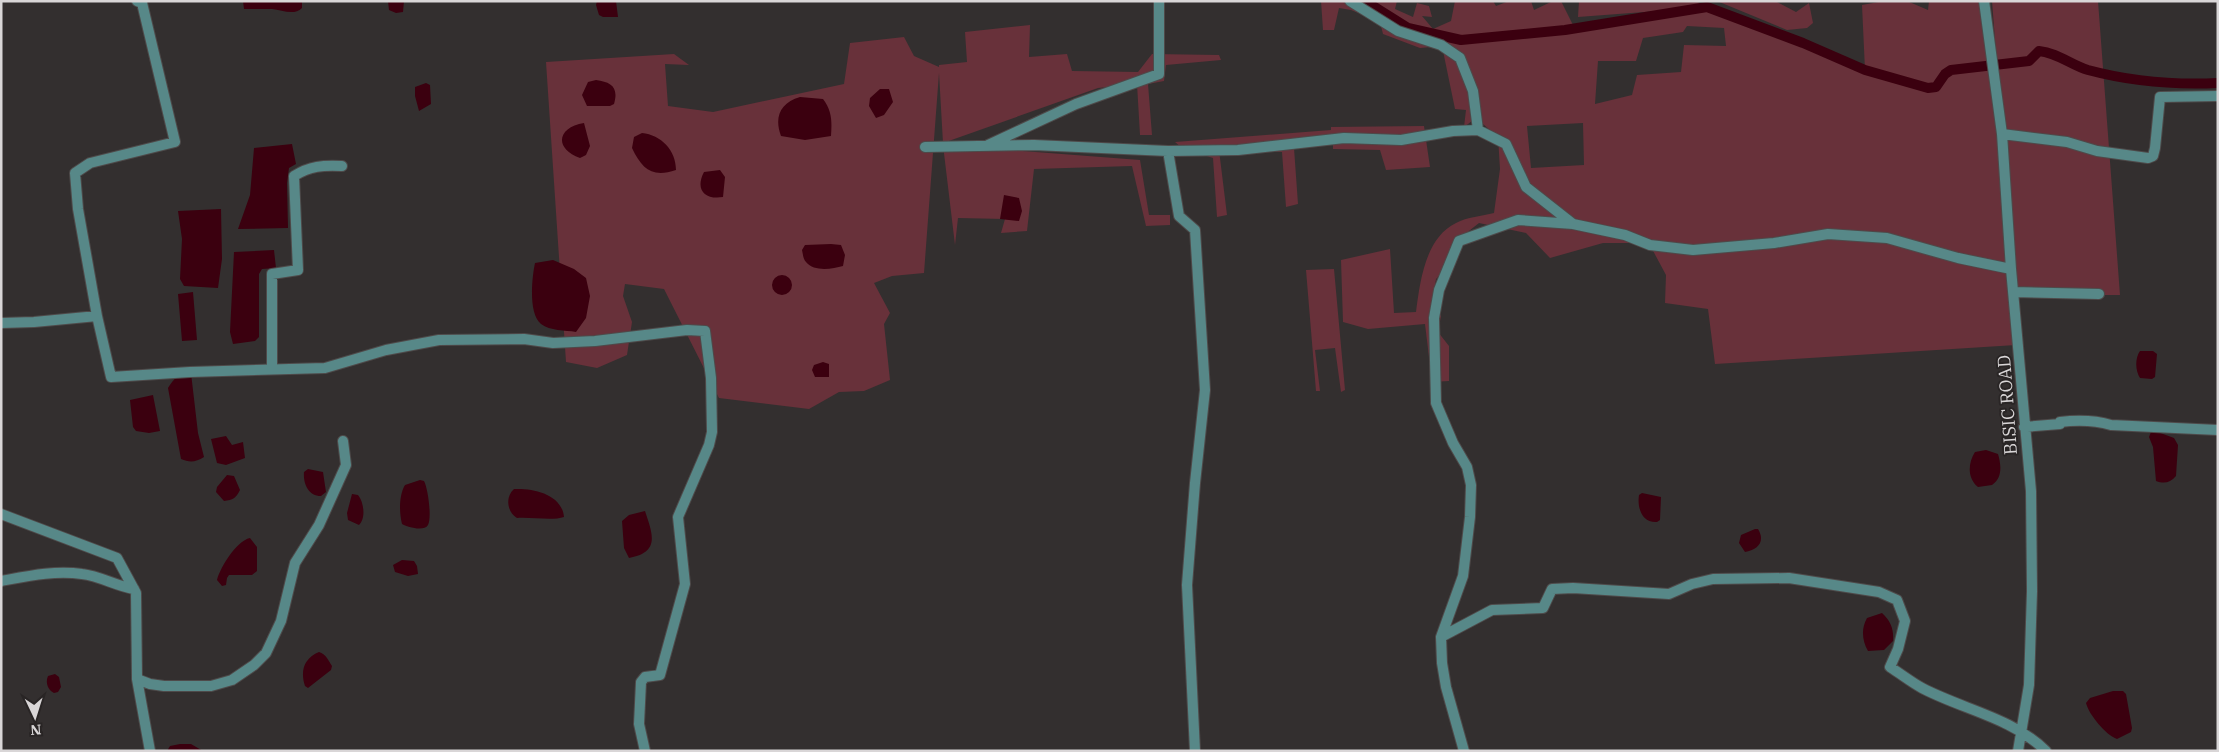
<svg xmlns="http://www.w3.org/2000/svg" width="2219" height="752" font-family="'IBM Plex Serif',serif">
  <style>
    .green { fill: #68313a; fill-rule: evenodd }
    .water { fill: #3b000f }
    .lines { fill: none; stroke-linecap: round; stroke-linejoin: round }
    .canal { stroke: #3b000f; stroke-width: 10 }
    .minor-casing { stroke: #4e4a4a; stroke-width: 12 }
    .minor { stroke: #578888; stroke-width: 10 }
    .labels { text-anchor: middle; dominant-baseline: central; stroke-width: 4; stroke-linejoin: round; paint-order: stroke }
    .street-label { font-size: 18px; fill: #d9d6d7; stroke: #292525 }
  </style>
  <rect width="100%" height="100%" fill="#332f2f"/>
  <path class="green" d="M1321,1H1397L1395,9L1413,17L1417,3L1429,6L1432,17L1422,16L1433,29L1451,21L1455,1H1493L1496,6L1509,1H1531L1534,10L1553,1H1561L1574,27L1697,8L1578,17L1579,1H1695L1865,70L1862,5L1884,1H1907L1928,10L1929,1H1982L2002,129L1992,1H2098L2120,295H2016L2011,269L1887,238L1828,234L1693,250L1645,243H1603L1550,258L1526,233L1479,223L1455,242L1451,263L1436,279L1432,302L1441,316L1438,332L1449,346V381L1432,382L1425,324L1368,329L1343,322L1341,260L1390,249L1394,313L1416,312C1420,282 1425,238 1456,223C1467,217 1482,216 1494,213L1500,169L1498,137L1476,118L1464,127L1466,110L1455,109L1442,46L1420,48L1383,34L1380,22L1351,10L1339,8L1334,30H1323ZM1687,26L1724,28L1726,46L1684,45L1681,72L1637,75L1632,95L1595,104L1598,61H1636L1643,38L1683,32ZM1412,29H1433L1457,39H1456ZM1583,123L1584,165L1531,168L1527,126Z
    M1717,1H1775L1796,12L1809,3L1813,23L1807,28L1787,30Z
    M1030,25L1029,57L1067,54L1072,71L1138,72L1152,54L1219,55L1221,60L1166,65L1164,81L1148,84L1152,135H1140L1137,84L1098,88L943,143L939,73L924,273L892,276L874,283L890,313L884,324L890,380L864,391L839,392L809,409L719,398L664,289L625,284L623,296L632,322L627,355L597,368L566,362L546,62L674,54L689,65L665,64L668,106L713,112L844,84L850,43L904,37L914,56L939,67V65L967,62L965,32Z
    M1424,126L1430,167L1386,170L1380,150L1333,149V144L1294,148L1298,204L1286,207L1282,152L1219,150L1227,215L1217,217L1213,158L1182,148L1175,142L1331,130V127Z
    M943,145L1140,160L1149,215H1170V225L1146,226L1132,166L1034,169L1027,231L1001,233L1005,219L958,218L955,245Z
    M1828,236L1886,240L2007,273L2016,345L1715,364L1708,309L1665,303L1666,275L1651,247L1693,254Z
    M1334,269L1345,390L1341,392L1335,348L1315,350L1320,391H1316L1306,270Z"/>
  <path class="water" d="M243,1H302V8C294,16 282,10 272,9C263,9 253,9 244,9Z
    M388,1H404L403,12L396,13L389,10Z
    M597,1H616L618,17H603L599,15L596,5Z
    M596,80C611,82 619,87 614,104L610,106H587L582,95L588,82Z
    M426,83L430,85L431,104L419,111L415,96V87Z
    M880,89H889L893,102L884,115L876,118L869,106L870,98Z
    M800,97L823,99C832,111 832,121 831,136L805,140L781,136C774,117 780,103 800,97Z
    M584,123L590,146L586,155L580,158C553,148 558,127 584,123Z
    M642,133C661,135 676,150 676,170C652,178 642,169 632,148L634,137Z
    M292,144L296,164L289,168L287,183L288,228L238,229L250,195L254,148Z
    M720,170L725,177L723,197C704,200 695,189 704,172Z
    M1004,195L1019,198L1022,211L1019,221L1000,219Z
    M221,209L222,259L218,288L184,286L180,279L182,239L178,211Z
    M831,244L841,245L845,255L843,266C832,269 814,272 806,262C803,259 803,254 802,250L805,245Z
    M274,250L276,268L262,269L259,274V337L255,341L233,344L230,332L234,252Z
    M553,260L574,269L586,278L590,296L586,318L576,332C565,330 550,331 541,324C528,314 532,277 535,263Z
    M772 285a10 10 0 1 1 20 0a10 10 0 1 1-20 0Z
    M193,292L197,340L182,341L178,294Z
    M2140,351H2153L2157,354L2155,377L2152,379L2140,378C2135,370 2135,358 2140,351Z
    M823,362L829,364V377H815L812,370L814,365Z
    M191,373L198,433L204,457C196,462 190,463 181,459L168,388C174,378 179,374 191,373Z
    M153,395L160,431L149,433L136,431L133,427L130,400Z
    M2155,431L2174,438L2178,445L2176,476C2170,483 2164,484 2156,481L2153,447L2149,437L2151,432Z
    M226,436L232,445L243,442L245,458L226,465L217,463L211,439Z
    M1986,450L1998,454C2001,464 2003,478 1992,485L1978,487C1967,478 1968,463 1975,452Z
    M308,469L323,472L326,492L321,496C308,496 303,483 304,472Z
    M227,475L234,476L240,490C236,498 233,500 224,501L216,492L217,487Z
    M420,480L424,481C428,488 432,518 428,525C424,532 407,527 402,524C399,512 399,495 405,485Z
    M514,489C533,488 562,494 564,517C553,521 531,517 517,518C507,512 505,497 514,489Z
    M1642,493L1661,497L1660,520L1657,522C1642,523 1637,508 1639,495Z
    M352,494L358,495C364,502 366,519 359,525L348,520L347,513Z
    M645,511C653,535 660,552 629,558L624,548L622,521L629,515Z
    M1755,529H1758C1766,542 1757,550 1745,552L1739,543L1741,535Z
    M250,538L257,547V571L252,575H229L227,578L226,585L222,586L217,580C220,568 236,541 250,538Z
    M402,560L414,561L417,566L418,574L408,576L395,572L393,565Z
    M1882,613C1891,621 1894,630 1893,641L1884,650L1868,651C1862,640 1861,629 1867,618Z
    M319,652C326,654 328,660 332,666L331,670L308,688L305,686C300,671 304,658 319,652Z
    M55,674L59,677L61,687L58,692L54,693C48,690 45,683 48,676Z
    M2113,691H2123L2126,694L2132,728L2131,732L2117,739C2106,735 2089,715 2086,703L2090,698Z
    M180,744H191L203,751H167L170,746Z"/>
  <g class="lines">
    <path class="canal" d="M1365,1L1408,28L1461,40L1565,30L1707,7L1803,43L1865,70L1928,88L1936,87L1945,74L1951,70L2029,61L2039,51C2058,53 2071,65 2088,70C2129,81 2176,85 2218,83"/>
    <defs>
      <path id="minor" d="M1350,1L1398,31L1441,45L1460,58L1473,91L1478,130
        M1984,1L2002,134L2011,269L2031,491L2032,591L2029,685L2018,751
        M2002,134L2067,142L2097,151L2148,158L2153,156L2155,148L2160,97L2218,96
        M988,145L1076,104L1159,74V1
        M925,147L1034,145L1168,151L1238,150L1344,138L1401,140L1453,131L1478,130L1506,144L1526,187L1573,224
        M1168,151L1179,216L1195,230L1205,390L1195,483L1187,585L1195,751
        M2013,292L2099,294
        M97,316L78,209L75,173L90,163L175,142L142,3L137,1
        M1,323L34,322L97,316L111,377L190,372L325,368L386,350L439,340L524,339L553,343L595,341L687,330L705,331L711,378L712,432L709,445L678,517L685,584L660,675L645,677L641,682L639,724L645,751
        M272,369V274L298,270L294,176C310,166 323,165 342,166
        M2024,427L2060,424V422C2078,420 2094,420 2111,425L2218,430
        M1,514L117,558L136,593L137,679L150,751
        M1,581C28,576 55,570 82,574C100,576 116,586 134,589
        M1441,637L1492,610L1543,608L1552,589L1573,588L1669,594L1692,584L1713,579L1789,578L1879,592L1897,600L1905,621L1898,649L1890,667C1901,674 1911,682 1922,688C1964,710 2011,717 2046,751
        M137,679L150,684L164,686H211L232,680L254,665L266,653L281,621L295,563L319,525L346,465L343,441
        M1464,751L1446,687L1442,663L1441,637L1463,576L1470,517L1471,485L1467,467L1453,443L1436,403L1434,318L1439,290L1459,241L1518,220L1573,224L1625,235L1650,245L1693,250L1774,243L1828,234L1887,238L1958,258L2011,269"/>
    </defs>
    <use href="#minor" class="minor-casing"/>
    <use href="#minor" class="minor"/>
  </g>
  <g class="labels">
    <g class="street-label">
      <text transform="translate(2007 405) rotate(-94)">BISIC ROAD</text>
    </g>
  </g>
  <rect width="2219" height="752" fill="none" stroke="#d9d6d7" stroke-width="5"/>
  <g transform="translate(35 717) rotate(176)" stroke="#292525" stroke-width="4" paint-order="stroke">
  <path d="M0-4L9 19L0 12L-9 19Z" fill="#d9d6d7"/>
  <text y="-8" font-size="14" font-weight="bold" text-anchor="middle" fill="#d9d6d7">N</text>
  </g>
</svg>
